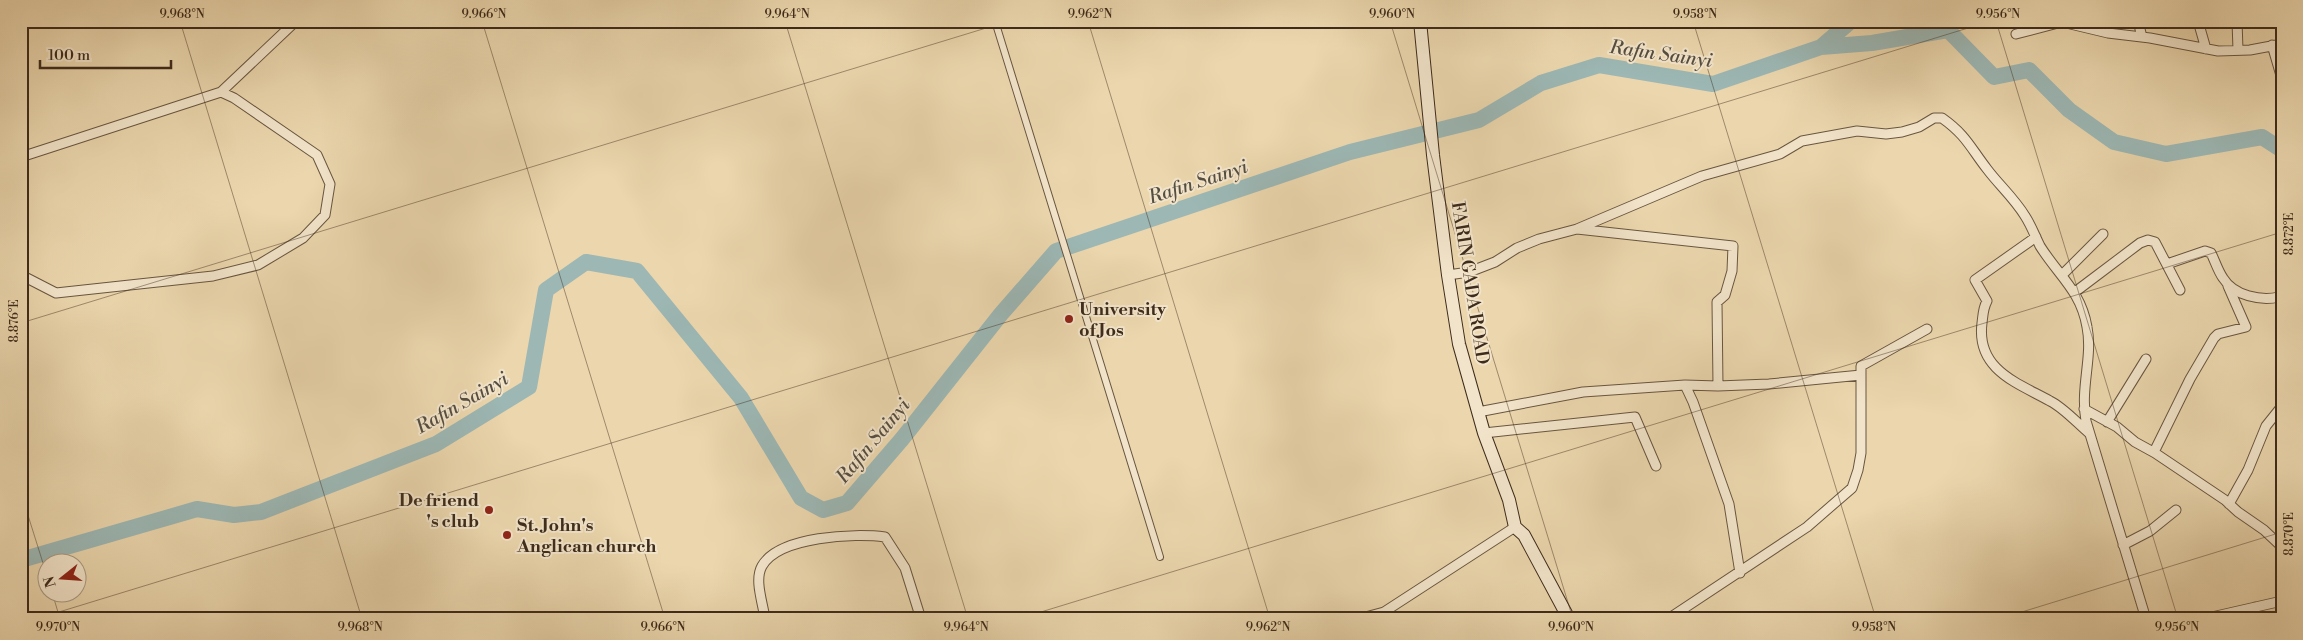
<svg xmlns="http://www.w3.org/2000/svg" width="2303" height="640" font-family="'Libre Bodoni',serif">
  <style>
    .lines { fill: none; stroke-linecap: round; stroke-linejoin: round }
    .river { stroke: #9cb7b4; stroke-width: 16 }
    .pedestrian-casing { stroke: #685640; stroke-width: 8 }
    .minor-casing { stroke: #685640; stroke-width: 11 }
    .secondary-casing { stroke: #3d2b1b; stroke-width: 14 }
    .pedestrian { stroke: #f2e4ca; stroke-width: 6 }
    .minor { stroke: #f2e4ca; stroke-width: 9 }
    .secondary { stroke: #f2e4ca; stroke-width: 12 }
    .ticks { fill: none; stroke: #3d2b1b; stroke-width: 1; stroke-opacity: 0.45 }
    .poi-dot { fill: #8f2418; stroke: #f2e4ca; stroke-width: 2 }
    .labels { text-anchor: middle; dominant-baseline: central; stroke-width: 4; stroke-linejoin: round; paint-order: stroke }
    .street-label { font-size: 18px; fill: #3d2b1b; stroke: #f2e4ca }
    .poi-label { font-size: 18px; font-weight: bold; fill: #3d2b1b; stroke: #f2e4ca; text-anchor: start }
    .water-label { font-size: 19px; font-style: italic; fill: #554e41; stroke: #f2e4ca }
    .neatline { fill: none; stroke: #3d2b1b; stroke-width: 2 }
    .ticks-label { font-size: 12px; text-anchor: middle; fill: #3d2b1b }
  </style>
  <rect width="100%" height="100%" fill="#ebd6ad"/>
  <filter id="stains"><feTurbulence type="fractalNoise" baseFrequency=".004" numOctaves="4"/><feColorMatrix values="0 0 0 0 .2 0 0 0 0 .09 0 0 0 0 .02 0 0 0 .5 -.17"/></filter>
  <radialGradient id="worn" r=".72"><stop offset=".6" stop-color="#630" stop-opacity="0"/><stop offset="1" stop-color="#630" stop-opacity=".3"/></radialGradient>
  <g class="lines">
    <path class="river" d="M1821,47L1872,43L1948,30L1994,77L2029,70L2069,110L2114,142L2166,154L2262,137L2282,150
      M21,560L197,509L234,515L261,512L436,444L529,387L546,290L586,262L637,271L741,398L801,498L823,510L847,503L902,439L1001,314L1056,251L1350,152L1479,120L1541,83L1599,65L1713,84L1821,47L1851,21"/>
    <defs>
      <path id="pedestrian" d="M995,21L1160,557"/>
      <path id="minor" d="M2021,21L2023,32
        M2138,21L2142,37
        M2198,21L2206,49
        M2237,21L2238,50
        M2016,34L2062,22L2108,33L2150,38L2218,51L2250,50L2282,44
        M2272,45L2282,79
        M21,157L221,92L296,21
        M1577,229L1733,246L1732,271L1725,295L1717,302L1718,386
        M2036,237L1975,280L1987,301C1983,308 1983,315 1982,323C1976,370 2018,383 2050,401C2064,408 2077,423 2089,433
        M2167,264L2205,251L2211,253C2215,261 2218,271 2223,278C2234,296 2261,301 2279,297L2282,302
        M2063,274L2103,234
        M21,275L56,293L213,276L258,265L303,238L325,215L330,184L317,155L234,98L221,92
        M1448,275L1469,272L1495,262L1517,248L1539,239L1577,229L1702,176L1780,154L1802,141L1857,131L1886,134L1902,132L1919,127L1934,118H1942C1966,135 1970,147 1987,169C1999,185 2014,198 2025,216C2031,225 2035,236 2040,246C2058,275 2081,291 2087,327C2093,357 2080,387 2086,421L2146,619
        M2075,292L2140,243L2148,240L2155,242L2180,290
        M1685,385L1693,402L1729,504L1740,573
        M2084,409L2117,427L2135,442L2155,453L2225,500L2238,512L2264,530L2282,547
        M1478,412L1583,392L1685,385L1718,386L1769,384L1861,375
        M2107,422L2146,359
        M1484,433L1635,417L1656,466
        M2154,452L2190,379L2214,338L2218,334L2246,327L2228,286
        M2229,504L2248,470L2266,426L2282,406
        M2123,545L2150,531L2176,510
        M2255,607L2260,619
        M765,619C763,603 754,580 762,566C779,536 855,533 885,537L905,568L921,619
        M1358,619L1384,612L1515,527
        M1668,619L1807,527L1852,488L1858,470L1861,453V366L1927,329
        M2203,619L2282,601"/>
      <path id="secondary" d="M1420,21L1433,155L1448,275L1459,344L1484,433L1509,500L1515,527L1524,535L1569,619"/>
    </defs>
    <use href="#pedestrian" class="pedestrian-casing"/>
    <use href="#minor" class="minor-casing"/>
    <use href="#secondary" class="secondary-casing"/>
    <use href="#pedestrian" class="pedestrian"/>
    <use href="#minor" class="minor"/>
    <use href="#secondary" class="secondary"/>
  </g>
  <path class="ticks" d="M180,21L362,619M482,21L665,619M785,21L968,619M1088,21L1270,619M1390,21L1573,619M1693,21L1876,619M1996,21L2178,619M21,23L28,21M21,323L1009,21M21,493L48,579M52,592L60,619M36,619L1991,21M1018,619L2282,232M1999,619L2282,532"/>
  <g class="poi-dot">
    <circle cx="1069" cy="319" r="5"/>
    <circle cx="489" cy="510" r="5"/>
    <circle cx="507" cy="535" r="5"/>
  </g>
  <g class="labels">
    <g class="street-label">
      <text transform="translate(1470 283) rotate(81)">FARIN GADA ROAD</text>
    </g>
    <g class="poi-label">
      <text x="1079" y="309">University<tspan x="1079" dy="21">of Jos</tspan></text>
      <text x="479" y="500" text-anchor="end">De friend<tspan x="479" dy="21">'s club</tspan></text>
      <text x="517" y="525">St. John's<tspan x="517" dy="21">Anglican church</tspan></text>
    </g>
    <g class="water-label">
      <text transform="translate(1661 54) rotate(8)">Rafin Sainyi</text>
      <text transform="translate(1198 182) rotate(-18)">Rafin Sainyi</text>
      <text transform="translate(462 403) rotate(-30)">Rafin Sainyi</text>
      <text transform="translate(873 441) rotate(-50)">Rafin Sainyi</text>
    </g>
  </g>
  <rect width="2303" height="640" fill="none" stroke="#ebd6ad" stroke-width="55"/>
  <g transform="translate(62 578) rotate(253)"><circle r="24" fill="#f2e4ca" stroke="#aa9a84"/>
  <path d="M0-4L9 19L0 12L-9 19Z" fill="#8f2418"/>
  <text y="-8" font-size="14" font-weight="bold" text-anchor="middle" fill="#3d2b1b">N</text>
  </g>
  <path d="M40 60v8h131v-8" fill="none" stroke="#3d2b1b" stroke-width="2.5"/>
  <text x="48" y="60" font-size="15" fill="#3d2b1b" stroke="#f2e4ca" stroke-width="4" paint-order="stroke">100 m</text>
  <rect x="28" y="28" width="2248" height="584" class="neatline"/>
  <g class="ticks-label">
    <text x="182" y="18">9.968°N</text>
    <text x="484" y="18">9.966°N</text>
    <text x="787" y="18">9.964°N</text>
    <text x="1090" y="18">9.962°N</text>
    <text x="1392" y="18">9.960°N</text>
    <text x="1695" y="18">9.958°N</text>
    <text x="1998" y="18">9.956°N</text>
    <text transform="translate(2289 234) rotate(-90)" y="4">8.872°E</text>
    <text transform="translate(14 321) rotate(-90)" y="4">8.876°E</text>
    <text transform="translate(2289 534) rotate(-90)" y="4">8.870°E</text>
    <text x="58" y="631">9.970°N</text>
    <text x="360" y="631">9.968°N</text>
    <text x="663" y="631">9.966°N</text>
    <text x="966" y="631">9.964°N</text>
    <text x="1268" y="631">9.962°N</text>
    <text x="1571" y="631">9.960°N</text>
    <text x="1874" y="631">9.958°N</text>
    <text x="2177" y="631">9.956°N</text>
  </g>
  <rect width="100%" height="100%" filter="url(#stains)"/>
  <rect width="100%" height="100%" fill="url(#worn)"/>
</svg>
